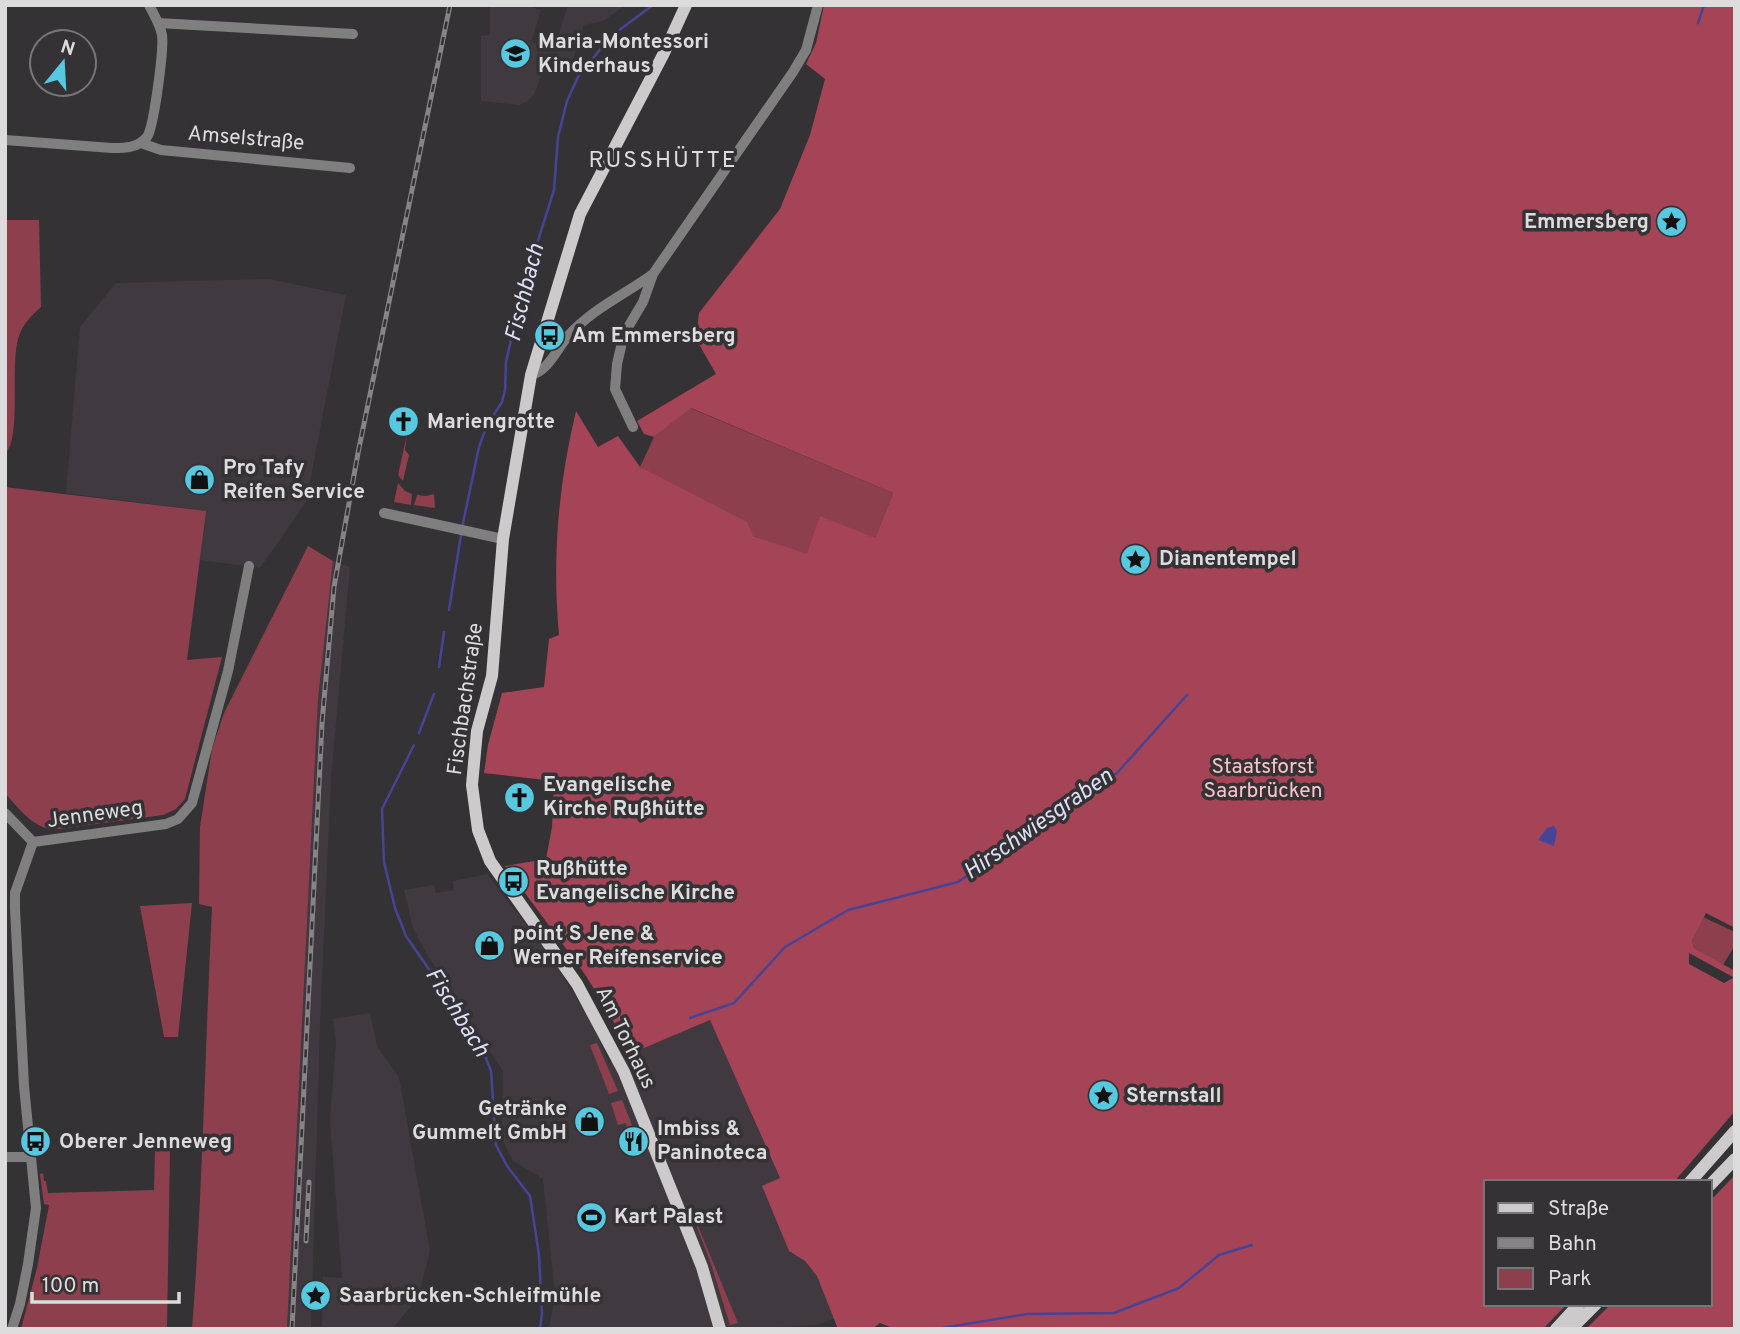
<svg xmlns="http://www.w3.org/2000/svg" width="1740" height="1334" font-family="Overpass,sans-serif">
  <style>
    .built { fill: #403a40 }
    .green { fill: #8d3f4e }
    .forest { fill: #a54457; fill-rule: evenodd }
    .water { fill: #474496 }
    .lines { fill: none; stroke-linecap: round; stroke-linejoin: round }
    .stream { stroke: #474496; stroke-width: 2.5 }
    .minor { stroke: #807f7f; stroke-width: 10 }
    .major { stroke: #cdcacc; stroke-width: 12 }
    .rail-casing { stroke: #868486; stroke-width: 5 }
    .rail { stroke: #343234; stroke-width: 2.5; stroke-dasharray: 8; stroke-linecap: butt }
    .labels { text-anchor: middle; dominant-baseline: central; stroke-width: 7; stroke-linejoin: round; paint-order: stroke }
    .poi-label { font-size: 21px; font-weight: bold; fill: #dddcdd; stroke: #343234; text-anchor: start }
    .street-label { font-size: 21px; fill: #dddcdd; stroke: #343234 }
    .park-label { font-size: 21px; fill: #fac3c9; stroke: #343234 }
    .neighbourhood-label { font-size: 23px; letter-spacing: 2px; fill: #dddcdd; stroke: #343234 }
    .water-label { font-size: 23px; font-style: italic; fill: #dddff7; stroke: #343234 }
  </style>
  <rect width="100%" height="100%" fill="#343234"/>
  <path class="built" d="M490,5H526L541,10L531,42L554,49L568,5H626L603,21L584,25L571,67L552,62L550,70L544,68L534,94L528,101L519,105L481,101V36L490,35Z
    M269,279L346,295L306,502L260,568L200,560L205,511L66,493L80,327L116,283Z
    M333,561L350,567L331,778L320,1024L311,1329H287L318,699Z
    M487,874L550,956L591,1021L609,1063L710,1020L780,1179L762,1186L789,1251L805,1261L817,1276L835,1318L817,1325L731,1329H549L555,1294L543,1179L512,1160L504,1143L502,1127L503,1071L426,953L413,928L404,890L434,885L436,893L454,890L453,881Z
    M370,1013L377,1047L399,1077L430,1251L418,1298L392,1329H322L323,1277L342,1278L330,1120L336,1043L333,1019Z"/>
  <path class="green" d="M5,220H39L41,307C32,315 25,322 20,333C8,362 23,435 5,454Z
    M690,408L893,493L875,538L807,555L753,536L640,467L654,437Z
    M407,434L405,450L409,455L403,481L398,475Z
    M398,483L405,491L412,494L411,505L394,502Z
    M5,487L206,511L187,660L222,657L185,799L176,809L163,815L51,830C30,824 19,809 5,793Z
    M434,494L435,508L414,505L417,495L426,496Z
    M308,546L333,561L318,699L287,1329H192C203,1188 205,1047 212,907L199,904L200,827L212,749L224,713Z
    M192,903L178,1037H164L140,906Z
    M1703,917L1735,932V945L1723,965L1694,948L1692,940Z
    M597,1043L618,1091L609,1094L590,1045Z
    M622,1100L636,1135L629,1137L635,1151L629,1148L624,1130L627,1129L626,1123L618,1125L611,1103Z
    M155,1149H170L167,1329H21L37,1268L49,1205L44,1204L40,1174L43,1173L44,1181H46L48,1193L154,1190Z
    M692,1214H693L738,1323L730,1325L711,1264Z"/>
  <path class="forest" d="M824,5H1735V928L1706,913L1692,940L1694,948L1735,971V1111L1674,1182H1486V1304H1567L1543,1329H895L880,1323L872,1329H838L817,1276L805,1261L789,1251L762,1186L780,1178L710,1020L630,1054L608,1011L584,973L505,866L546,859L552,827L554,781L484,773L488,745L502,693L544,687L549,639L559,635C552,559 558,486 576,411L598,447L618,436L640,467L747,522L753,536L807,554L820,516L875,538L893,493L691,408L654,437L644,434L637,421L716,374L696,339L699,313L780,209L810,135L825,79L806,64L816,43ZM1689,953L1733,977V978L1724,983L1689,964Z
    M1735,1175V1329H1586L1611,1304H1710V1201Z"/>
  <path class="water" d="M1554,826L1557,831L1554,846L1538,840L1547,828Z"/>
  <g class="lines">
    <path class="stream" d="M1698,23L1704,5
      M462,528L479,447L487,425L502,402L505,390L506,362L522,291L554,190L558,137L567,101L578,77L610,37L653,5
      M449,610L461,535
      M439,667L444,632
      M419,733L434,694
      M414,745L382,809L384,862L395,908L406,936L480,1043L491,1071L496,1145L507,1166L530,1196L539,1255L542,1314L540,1329
      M690,1018L734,1003L785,947L848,910L958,882L1117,773L1187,695
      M936,1329L1027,1314L1114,1313L1179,1288L1219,1255L1252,1245"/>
    <path class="minor" d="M158,23L353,34
      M5,140L112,148C125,148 138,148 147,137C154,127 164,49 162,35C160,24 154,15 149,5
      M141,143L161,150L350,168
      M531,375C548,371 557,349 568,336C592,309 624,295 653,274
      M633,427L615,389L617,364L624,334L643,302L653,274L793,72L806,50L818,5
      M384,513L503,539
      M5,813L33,842
      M33,842L166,824L178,819L192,803L228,671L249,566
      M5,1157H30
      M12,1329L20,1304L28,1264L36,1208L24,1086L15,909V893L33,842"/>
    <path class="major" d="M686,5L664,53L580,214L531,375L503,539L492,676L477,731L472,785L478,830L490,861L577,984L624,1072L702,1267L720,1329
      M1690,1182L1735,1131
      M1710,1185L1735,1159
      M1556,1329L1579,1304
      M1571,1329L1596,1304"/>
    <defs>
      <path id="rail" d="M306,1241L309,1182
        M292,1329L322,723L334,587L358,453L450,5"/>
    </defs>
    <use href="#rail" class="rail-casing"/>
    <use href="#rail" class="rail"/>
  </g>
  <defs>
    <symbol id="school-disc" viewBox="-11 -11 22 22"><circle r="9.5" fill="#56c9e1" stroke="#343234"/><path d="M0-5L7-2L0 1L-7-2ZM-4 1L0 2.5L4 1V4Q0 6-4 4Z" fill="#111"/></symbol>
    <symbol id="sight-disc" viewBox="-11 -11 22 22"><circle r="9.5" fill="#56c9e1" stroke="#343234"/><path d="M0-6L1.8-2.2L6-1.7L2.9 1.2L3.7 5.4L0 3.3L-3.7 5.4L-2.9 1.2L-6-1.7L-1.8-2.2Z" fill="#111"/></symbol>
    <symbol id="bus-disc" viewBox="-11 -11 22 22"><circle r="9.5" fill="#56c9e1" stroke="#343234"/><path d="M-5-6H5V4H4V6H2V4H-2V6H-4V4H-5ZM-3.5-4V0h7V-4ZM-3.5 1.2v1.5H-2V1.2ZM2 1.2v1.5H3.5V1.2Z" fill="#111"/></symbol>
    <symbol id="church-disc" viewBox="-11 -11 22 22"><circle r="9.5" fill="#56c9e1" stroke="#343234"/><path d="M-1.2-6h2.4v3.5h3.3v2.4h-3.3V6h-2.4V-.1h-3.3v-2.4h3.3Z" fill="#111"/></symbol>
    <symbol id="shop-disc" viewBox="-11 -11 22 22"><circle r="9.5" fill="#56c9e1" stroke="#343234"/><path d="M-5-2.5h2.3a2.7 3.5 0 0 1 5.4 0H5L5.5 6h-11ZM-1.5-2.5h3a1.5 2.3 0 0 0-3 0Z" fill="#111"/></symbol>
    <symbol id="restaurant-disc" viewBox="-11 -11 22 22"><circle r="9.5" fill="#56c9e1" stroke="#343234"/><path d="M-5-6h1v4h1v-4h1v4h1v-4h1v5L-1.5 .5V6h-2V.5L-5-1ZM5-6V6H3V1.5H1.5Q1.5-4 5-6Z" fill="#111"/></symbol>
    <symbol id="stadium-disc" viewBox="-11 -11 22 22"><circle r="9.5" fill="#56c9e1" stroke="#343234"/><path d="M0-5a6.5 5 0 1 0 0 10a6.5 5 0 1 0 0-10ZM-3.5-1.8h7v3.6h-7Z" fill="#111"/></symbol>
  </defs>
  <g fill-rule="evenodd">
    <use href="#school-disc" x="498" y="36" width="35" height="35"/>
    <use href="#sight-disc" x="1654" y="204" width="35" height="35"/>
    <use href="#bus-disc" x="532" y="318" width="35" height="35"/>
    <use href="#church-disc" x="386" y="404" width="35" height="35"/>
    <use href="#shop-disc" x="182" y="462" width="35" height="35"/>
    <use href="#sight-disc" x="1118" y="542" width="35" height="35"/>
    <use href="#church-disc" x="502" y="780" width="35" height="35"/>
    <use href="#bus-disc" x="496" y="864" width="35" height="35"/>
    <use href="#shop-disc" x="472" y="928" width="35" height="35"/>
    <use href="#sight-disc" x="1086" y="1078" width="35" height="35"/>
    <use href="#shop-disc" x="572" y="1104" width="35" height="35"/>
    <use href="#restaurant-disc" x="616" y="1124" width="35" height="35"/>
    <use href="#bus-disc" x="18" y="1124" width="35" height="35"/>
    <use href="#stadium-disc" x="574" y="1200" width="35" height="35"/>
    <use href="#sight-disc" x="298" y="1278" width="35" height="35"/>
  </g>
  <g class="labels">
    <g class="poi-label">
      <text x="538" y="42">Maria-Montessori<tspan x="538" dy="24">Kinderhaus</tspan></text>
      <text x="1649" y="222" text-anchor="end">Emmersberg</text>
      <text x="572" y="336">Am Emmersberg</text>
      <text x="427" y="422">Mariengrotte</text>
      <text x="223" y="468">Pro Tafy<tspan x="223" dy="24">Reifen Service</tspan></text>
      <text x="1159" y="559">Dianentempel</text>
      <text x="543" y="785">Evangelische<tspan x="543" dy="24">Kirche Rußhütte</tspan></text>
      <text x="536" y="869">Rußhütte<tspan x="536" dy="24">Evangelische Kirche</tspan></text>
      <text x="513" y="934">point S Jene &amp;<tspan x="513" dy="24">Werner Reifenservice</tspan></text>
      <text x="1126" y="1096">Sternstall</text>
      <text x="567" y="1109" text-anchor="end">Getränke<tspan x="567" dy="24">Gummelt GmbH</tspan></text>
      <text x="657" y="1129">Imbiss &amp;<tspan x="657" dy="24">Paninoteca</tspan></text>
      <text x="59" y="1142">Oberer Jenneweg</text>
      <text x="614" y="1217">Kart Palast</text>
      <text x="339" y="1296">Saarbrücken-Schleifmühle</text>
    </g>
    <g class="street-label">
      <text transform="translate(246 139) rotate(5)">Amselstraße</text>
      <text transform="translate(466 699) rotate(-82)">Fischbachstraße</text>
      <text transform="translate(95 815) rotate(-8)">Jenneweg</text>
      <text transform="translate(625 1038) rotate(64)">Am Torhaus</text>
    </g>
    <g class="park-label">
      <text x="1263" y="767">Staatsforst<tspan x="1263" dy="24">Saarbrücken</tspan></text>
    </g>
    <g class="neighbourhood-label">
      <text x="663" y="161">RUSSHÜTTE</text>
    </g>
    <g class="water-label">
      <text transform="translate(526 293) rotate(-76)">Fischbach</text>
      <text transform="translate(1039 825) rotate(-35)">Hirschwiesgraben</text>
      <text transform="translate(456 1013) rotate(58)">Fischbach</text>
    </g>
  </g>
  <rect width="1740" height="1334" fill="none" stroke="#dddcdd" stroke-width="14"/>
  <rect x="1484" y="1180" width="228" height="126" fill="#343234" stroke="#787678" stroke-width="2"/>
  <rect x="1498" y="1203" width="35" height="10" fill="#cdcacc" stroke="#787678" stroke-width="2"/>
  <text x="1548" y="1215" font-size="21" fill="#dddcdd">Straße</text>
  <rect x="1498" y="1238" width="35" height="10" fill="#868486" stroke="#787678" stroke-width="2"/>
  <text x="1548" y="1250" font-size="21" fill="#dddcdd">Bahn</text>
  <rect x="1498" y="1268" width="35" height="21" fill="#8d3f4e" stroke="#787678" stroke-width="2"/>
  <text x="1548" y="1285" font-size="21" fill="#dddcdd">Park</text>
  <g transform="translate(63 63) rotate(18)"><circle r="33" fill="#343234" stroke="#787678" stroke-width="2"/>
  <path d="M0-5L12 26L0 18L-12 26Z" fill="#56c9e1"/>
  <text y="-10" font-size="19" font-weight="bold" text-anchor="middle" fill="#dddcdd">N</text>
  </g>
  <path d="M32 1292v10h147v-10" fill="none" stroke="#dddcdd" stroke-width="3.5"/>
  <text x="42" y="1292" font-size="21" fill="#dddcdd" stroke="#343234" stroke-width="5" paint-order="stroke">100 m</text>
</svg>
